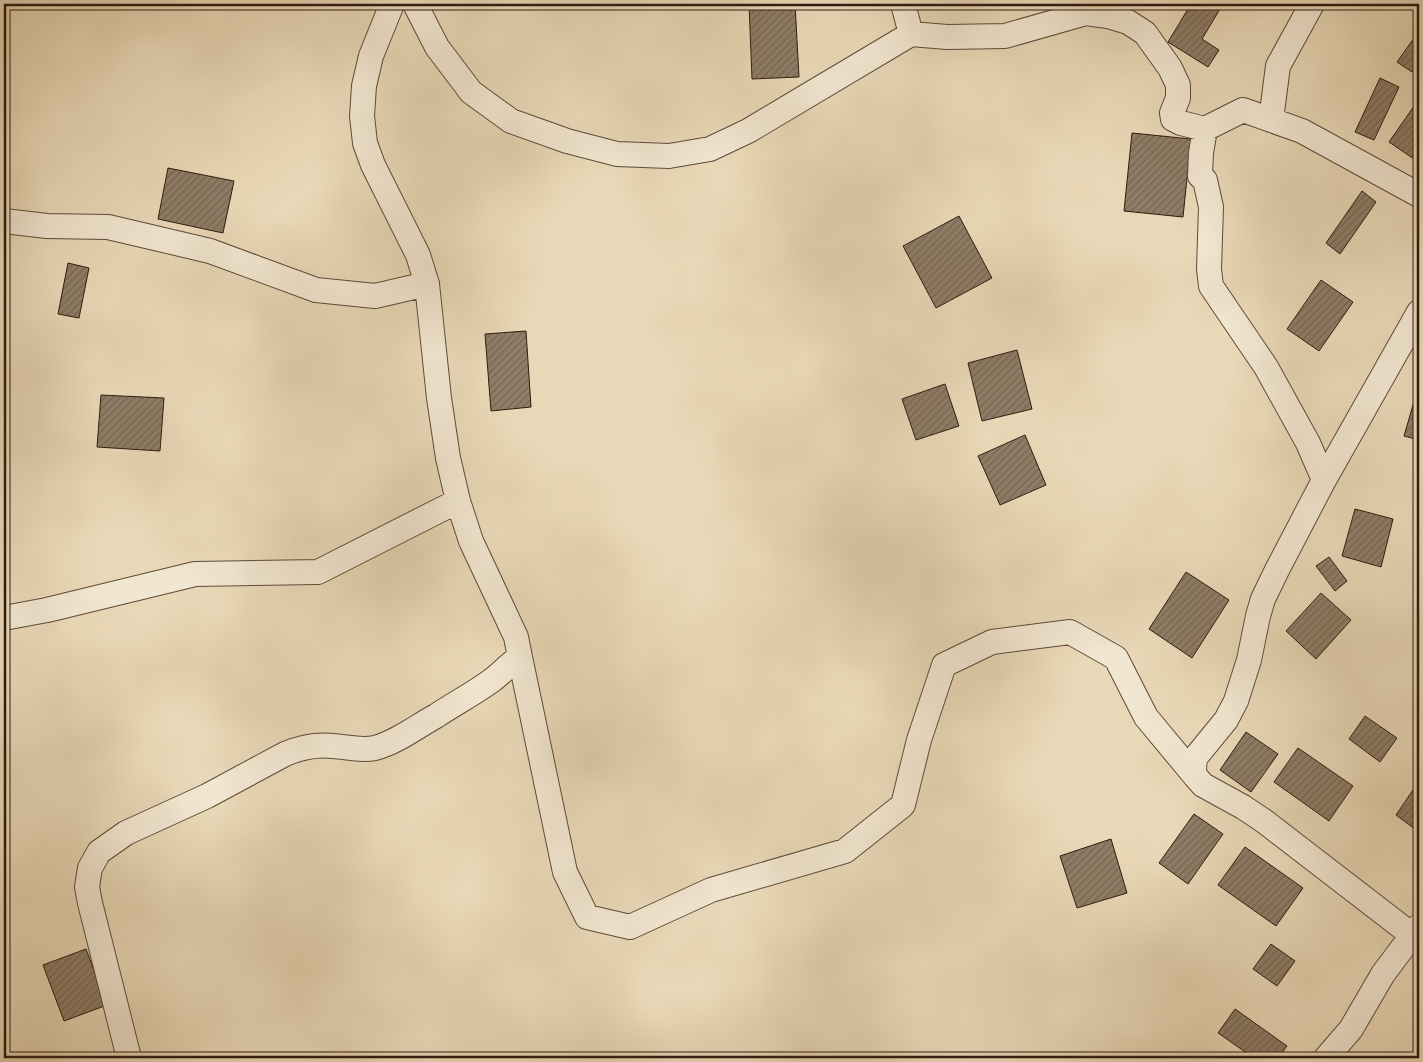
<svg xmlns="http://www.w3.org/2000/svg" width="1423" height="1062" font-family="Vollkorn,serif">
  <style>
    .building { fill: url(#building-hatch); stroke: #2e1b11 }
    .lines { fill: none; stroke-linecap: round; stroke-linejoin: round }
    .minor-casing { stroke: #5d4a3a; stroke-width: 26 }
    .minor { stroke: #f1e6d0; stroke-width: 24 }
  </style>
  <defs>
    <pattern id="building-hatch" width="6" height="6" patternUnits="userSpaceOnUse" patternTransform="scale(1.25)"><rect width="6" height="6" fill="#8f7d67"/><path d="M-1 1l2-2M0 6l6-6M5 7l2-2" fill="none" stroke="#756653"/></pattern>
  </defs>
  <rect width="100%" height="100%" fill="#e9d8b7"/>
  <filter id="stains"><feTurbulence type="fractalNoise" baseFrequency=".004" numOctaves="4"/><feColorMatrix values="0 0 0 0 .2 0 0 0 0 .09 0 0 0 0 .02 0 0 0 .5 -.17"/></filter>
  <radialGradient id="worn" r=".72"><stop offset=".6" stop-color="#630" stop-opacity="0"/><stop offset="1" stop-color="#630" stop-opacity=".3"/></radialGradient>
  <path class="building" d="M749,4H795L799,77L752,79Z
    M1191,4H1223L1202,39L1219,50L1208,67L1168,42Z
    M1419,31V62L1412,72L1397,62Z
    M1380,78L1399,87L1374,140L1355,132Z
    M1419,99V151L1414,159L1389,142Z
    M1132,133L1191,139L1183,217L1124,211Z
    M168,168L234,181L223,233L158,219Z
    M1362,191L1376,202L1340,254L1326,243Z
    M959,216L992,278L936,308L903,246Z
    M68,263L89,268L79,318L58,314Z
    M1321,280L1353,302L1319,351L1287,329Z
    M526,331L531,407L491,411L485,334Z
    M1017,350L1032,409L982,421L968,363Z
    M945,384L959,426L916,440L902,399Z
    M101,395L164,398L160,451L97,447Z
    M1415,398L1419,399V440L1404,436Z
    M1025,435L1046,485L1000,505L978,456Z
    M1355,509L1393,519L1381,567L1342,556Z
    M1329,557L1347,581L1335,591L1316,566Z
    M1186,572L1229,600L1192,658L1149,629Z
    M1321,593L1351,620L1316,659L1286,631Z
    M1365,716L1397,738L1380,762L1349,739Z
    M1246,732L1278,754L1251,792L1220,770Z
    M1298,748L1353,786L1329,821L1274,782Z
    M1419,781V832L1396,815Z
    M1194,814L1223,834L1188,884L1159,863Z
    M1111,839L1127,893L1077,908L1060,856Z
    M1245,847L1303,888L1276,926L1218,885Z
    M1271,944L1295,961L1277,986L1253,969Z
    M86,949L107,1005L64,1021L43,965Z
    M1235,1009L1287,1046L1278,1058H1254L1218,1033Z"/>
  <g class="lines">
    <defs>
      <path id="minor" d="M415,4L437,47L471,92L511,121L567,141L617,154L669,156L710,149L748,131L911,34
        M903,4L911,34L947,37L1005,36L1086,13L1108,16L1128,22L1145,33L1170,68L1178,85V98L1172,113L1173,119L1181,123L1205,129L1201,153L1200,176L1205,180L1211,207L1209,269L1211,286L1266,367L1308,443L1324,480
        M1271,120L1278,66L1312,4
        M1205,129L1243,110L1302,131L1419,195
        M4,221L47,226L108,227L210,251L316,290L375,296L427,284
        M4,618L47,610L195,574L318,572L458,501
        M520,657L565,872L587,917L630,927L711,890L845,851L903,805L919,740L944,665L992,642L1070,632L1116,658L1146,717L1195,776
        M1412,935L1264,821L1243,807L1203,785L1195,776L1194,769L1195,758L1226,720L1236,701L1249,660L1258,616L1263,599L1277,570L1324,480L1419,312
        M129,1058L90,903L87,887L90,868L99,852L126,833L207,796L285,754C301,747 316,744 333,746C347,747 361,751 375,748C397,742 416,727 436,716C454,704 473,694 491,681C501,674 509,664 520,657L516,637L471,541L458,501L448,458L439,398L427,284L418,255L373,165L365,143L362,116L364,86L371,56L392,4
        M1326,1058L1351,1029L1383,974L1419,926"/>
    </defs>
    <use href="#minor" class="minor-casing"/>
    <use href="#minor" class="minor"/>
  </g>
  <rect width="1423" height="1062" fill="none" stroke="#e9d8b7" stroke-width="20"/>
  <rect x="5" y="5" width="1413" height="1052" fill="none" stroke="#2e1b11" stroke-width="2.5"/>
  <rect x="10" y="10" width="1403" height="1042" fill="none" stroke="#2e1b11"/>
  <rect width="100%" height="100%" filter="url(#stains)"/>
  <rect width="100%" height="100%" fill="url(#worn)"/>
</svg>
